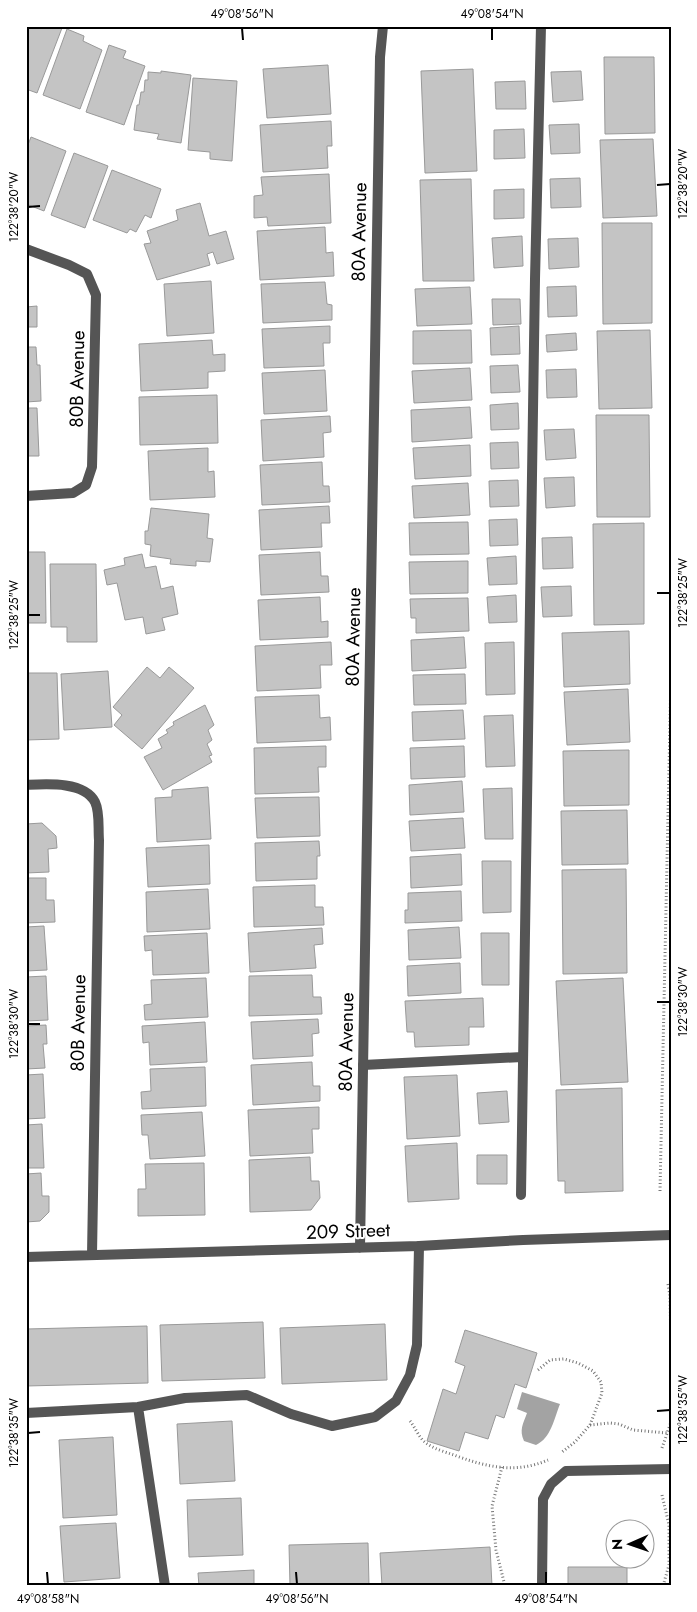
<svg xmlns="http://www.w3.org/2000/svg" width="697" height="1612" font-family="Jost,sans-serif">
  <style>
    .water { fill: #a3a3a3 }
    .building { fill: #c4c4c4; stroke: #999 }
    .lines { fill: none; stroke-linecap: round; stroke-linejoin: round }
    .path { stroke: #777; stroke-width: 3; stroke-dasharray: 1 2.5; stroke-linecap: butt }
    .service { stroke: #555; stroke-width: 10 }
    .minor { stroke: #555; stroke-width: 10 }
    .ticks { fill: none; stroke: #000; stroke-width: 2 }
    .labels { text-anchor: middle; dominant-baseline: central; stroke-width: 4; stroke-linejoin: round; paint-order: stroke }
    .street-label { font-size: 19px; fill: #000; stroke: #fff }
    .neatline { fill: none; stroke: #000; stroke-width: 2 }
    .ticks-label { font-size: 12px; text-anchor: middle; fill: #000 }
  </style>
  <rect width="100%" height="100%" fill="#fff"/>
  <path class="water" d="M522,1392L560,1404C554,1419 551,1438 536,1445L524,1441C519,1430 523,1424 527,1413L517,1409Z"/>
  <path class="building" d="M26,26H57L62,28L37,93L26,89Z
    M67,29L84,36L83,41L102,50L80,109L43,95Z
    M109,45L126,51L123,58L145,66L124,125L86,112Z
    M604,57H654L655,133L605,134Z
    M328,65L331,114L267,118L263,69Z
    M473,69L477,171L425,173L421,71Z
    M161,71L191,75L181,143L157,139L159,134L134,130L137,105H139L141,92H144L145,80H148V72L161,73Z
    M581,71L583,100L553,102L551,72Z
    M193,78L237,81L232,161L210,159V152L188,150Z
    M525,81L526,109H496L495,82Z
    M331,121L332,146H327L328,168L263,172L260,125Z
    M579,124L580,153L551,154L549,125Z
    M524,129L525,158L494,159V130Z
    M31,137L66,151L44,211L26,204V150Z
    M653,139L657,216L603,218L600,140Z
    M74,153L108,166L85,228L51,215Z
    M112,170L161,189L151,218L145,215L136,232L130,229L127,233L93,220Z
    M329,174L331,223L268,226L267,217L254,218V196L263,195L261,177Z
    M580,178L581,207L551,208L550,179Z
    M471,179L474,281H423L420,180Z
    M524,189V218L494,219V190Z
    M200,203L209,236L226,231L234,259L217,264L213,252L207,254L210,265L157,280L144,244L151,243L147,231L178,220L176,210Z
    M602,223H652V323L603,324Z
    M325,227L326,253L333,252L334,276L260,280L257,231Z
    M522,236L523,266L494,268L492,238Z
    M578,238L579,267L549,269L548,239Z
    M211,281L214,333L167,336L164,284Z
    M325,282L327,304L332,305V320L263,323L261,284Z
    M576,286L577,316L548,317L547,287Z
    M470,287L472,324L417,326L415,289Z
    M492,299H520L521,324L493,325Z
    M37,306V327H26V343V307Z
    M330,326V343H323L324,366L264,368L262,329Z
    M519,326L520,354L491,355L490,328Z
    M471,330L472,363L413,364V331Z
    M650,330L652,408L599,409L597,331Z
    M576,333L577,350L547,352L546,335Z
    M212,340L213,355L225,354V371L208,372V388L141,391L139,344Z
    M26,347H36L37,365H40L41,401L26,402Z
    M518,365L520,392L491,393L490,366Z
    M470,368L472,400L414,403L412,371Z
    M576,369L577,397L547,398L546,370Z
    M325,370L327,411L264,414L262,373Z
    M217,395L218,443L140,445L139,397Z
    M518,403L519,429L491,430L490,405Z
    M470,407L472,438L412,442L411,410Z
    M26,408H37L39,456H26Z
    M596,415H649L650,517H597Z
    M330,416L331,432L323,433L324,457L263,461L261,420Z
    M574,429L576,458L546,460L544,430Z
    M518,442L519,468L491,469L490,443Z
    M470,445L471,476L415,479L413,448Z
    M208,448V472L214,471L215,497L150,500L148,451Z
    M322,462L323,486H329L330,502L262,505L260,465Z
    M574,477L575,506L546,508L544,478Z
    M518,480L519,506L490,507L489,481Z
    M468,483L470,515L414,518L412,486Z
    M329,506L330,523H321L322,547L261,550L259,510Z
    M151,508L209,514L207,538L213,539L210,562L196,561V566L170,564L171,559L150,556L151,545L145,544V531H148Z
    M517,519L518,545L490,546L489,520Z
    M468,522L469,554L410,555L409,523Z
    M644,523V624L594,625L593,524Z
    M572,537L573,568L543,569L542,538Z
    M26,552H45L46,623H26Z
    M320,552L321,576H328L329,592L261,595L259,555Z
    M142,554L145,568L156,566L161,589L173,586L178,614L162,618L165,630L146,634L143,617L125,620L117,583L107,585L104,570L125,565L124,558Z
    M516,556L517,584L489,585L487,558Z
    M468,561V593L410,594L409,562Z
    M50,564H96L97,642H67V627H51Z
    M571,586L572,616L543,617L541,587Z
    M516,595L517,622L489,623L487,597Z
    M320,597L321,622L328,621V637L260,640L258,600Z
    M468,598L469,631L416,633V618H411L410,599Z
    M629,631L630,684L564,687L562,633Z
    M464,637L466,668L412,671L411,640Z
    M331,642L332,665H320L321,688L257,691L255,646Z
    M514,642L515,694L486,695L485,643Z
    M147,667L160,678L169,667L194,688L142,749L114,725L122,715L113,707Z
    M108,671L112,727L64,730L61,674Z
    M26,673H57L59,739L26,740Z
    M465,674L466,704L414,705L413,675Z
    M628,689L630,742L567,745L564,692Z
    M319,695L320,718L330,717L331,740L257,743L255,697Z
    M205,705L214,725L208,730L212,740L207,744L212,755L209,756L212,762L163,790L144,757L162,748L158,739L168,733L166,730L174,725L173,722Z
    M463,710L465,739L413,741L412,712Z
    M513,715L515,766L486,767L484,716Z
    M326,746V767H318L319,792L255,794L254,748Z
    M464,746L465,777L411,779L410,748Z
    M629,750V805L564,806L563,751Z
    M462,781L464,812L410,815L409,785Z
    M208,787L211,839L157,842L155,798L172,797V790Z
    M512,788L513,839H485L483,789Z
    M319,797L320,836L257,838L255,798Z
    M627,810L628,864L562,865L561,811Z
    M463,818L465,848L411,851L409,821Z
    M42,823L56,836L57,848L48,849L49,872L26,873V824Z
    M319,841L320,856H317V879L256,881L255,843Z
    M209,845L210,884L148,887L146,848Z
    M461,854L462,885L411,888L410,857Z
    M482,861H511V912L483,913Z
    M626,869L627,973L563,974L562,870Z
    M26,878H46V900H54L55,922L26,923Z
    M315,885V907H323L324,925L254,927L253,887Z
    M208,889L210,929L147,932L146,892Z
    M461,891L462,921L405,923V910H408V893Z
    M44,926L47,970L26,971V927Z
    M459,927L461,958L409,960L408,930Z
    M322,928L323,944L314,945L316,968L250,972L248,933Z
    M207,933L209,973L153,975L152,950L145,951L144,936Z
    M481,933H509V985H482Z
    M460,963L461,993L408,996L407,966Z
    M312,975L313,997H321L322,1014L249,1016V976Z
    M46,976L48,1020L26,1021V977Z
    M206,978L208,1017L145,1020L144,1005L152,1004L151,980Z
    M623,978L628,1082L561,1085L556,981Z
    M483,998L484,1027H469V1045L415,1047L414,1032H407L405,1001Z
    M318,1019L319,1033L312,1034L313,1056L253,1059L251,1022Z
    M205,1022L207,1062L150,1065L149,1042L143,1043L142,1026Z
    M46,1025L47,1044H43L45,1068L26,1069V1026Z
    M312,1062L313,1086H320V1101L253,1105L251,1065Z
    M205,1067L206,1106L142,1109L141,1092L151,1091L150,1069Z
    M43,1074L45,1118L26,1119V1075Z
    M457,1075L460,1136L407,1139L404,1077Z
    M622,1088L623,1191L565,1193V1181H558L556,1090Z
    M507,1091L509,1122L479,1124L477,1093Z
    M319,1107V1129H312L313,1153L250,1156L248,1110Z
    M202,1112L205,1156L150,1159L148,1135H142L141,1115Z
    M42,1124L44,1168H26V1125Z
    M457,1143L459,1199L408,1202L405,1146Z
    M477,1155H507V1184H477Z
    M310,1157L311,1181H319L320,1198L311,1210L250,1212L249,1160Z
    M204,1163L205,1215L138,1216V1189H146L145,1164Z
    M41,1173L42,1196H49V1212L40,1221L26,1222V1174Z
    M263,1322L265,1378L162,1381L160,1325Z
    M385,1324L387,1380L282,1384L280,1328Z
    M147,1326L148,1383L26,1386V1329Z
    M465,1330L537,1353L526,1388L515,1384L504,1418L496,1415L488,1439L465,1432L459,1451L427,1441L443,1389L456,1394L465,1366L455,1362Z
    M232,1421L235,1481L180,1484L177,1424Z
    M113,1437L117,1515L63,1518L59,1440Z
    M241,1498L243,1555L189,1557L187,1500Z
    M116,1523L120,1578L64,1582L60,1526Z
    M368,1543L369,1586H290L289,1545Z
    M490,1547L492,1586H382L380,1553Z
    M568,1567H627V1586H568Z
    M254,1570V1586H199L198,1573Z"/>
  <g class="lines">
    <path class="path" d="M660,1191L671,675
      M668,1284L670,1296L671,1349
      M538,1370L550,1360L564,1359L578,1363L593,1371L601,1382L602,1393L590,1425L575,1442L562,1452
      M410,1421C415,1427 419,1438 426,1443C434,1449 445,1452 454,1455C486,1467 516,1474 548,1460
      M590,1425L610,1423L619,1424L633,1430L667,1433
      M662,1448L671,1422
      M502,1467L492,1506L496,1550L505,1586
      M662,1495L669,1525V1565L663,1586"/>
    <path class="service" d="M363,1065L522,1057
      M521,1195L535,279L541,26
      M138,1407L165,1586
      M26,1413L138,1407L185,1398L247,1395L291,1414L332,1426L375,1417L396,1401L410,1375L417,1345L419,1246
      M542,1586L543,1499L551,1484L566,1471L671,1469"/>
    <path class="minor" d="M26,249L69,265L87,274L96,295L92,467L86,485L73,493L26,496
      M26,785C46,784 84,781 95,802C100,812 98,828 99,840L92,1255
      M360,1248L380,57L383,26
      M26,1257L419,1246L523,1240L671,1235"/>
  </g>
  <path class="ticks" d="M242,28L243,40M492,28V40M657,185L670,184M28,207L40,206M657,593H670M28,615H40M657,1002H670M28,1024H40M657,1411L670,1410M28,1433L40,1432M47,1572L48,1584M296,1572L297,1584M546,1572V1584"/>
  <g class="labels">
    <g class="street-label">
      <text transform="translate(359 232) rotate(-89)">80A Avenue</text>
      <text transform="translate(77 379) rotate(-89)">80B Avenue</text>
      <text transform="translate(353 637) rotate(-89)">80A Avenue</text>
      <text transform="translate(78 1023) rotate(-89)">80B Avenue</text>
      <text transform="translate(346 1042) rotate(-89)">80A Avenue</text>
      <text transform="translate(348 1231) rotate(-2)">209 Street</text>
    </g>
  </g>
  <rect width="697" height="1612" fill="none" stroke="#ffffff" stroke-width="55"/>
  <g transform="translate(630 1544) rotate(268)"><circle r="24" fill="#ffffff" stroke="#999999"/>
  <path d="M0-4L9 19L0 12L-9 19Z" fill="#000000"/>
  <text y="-8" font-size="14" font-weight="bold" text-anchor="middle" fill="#000000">N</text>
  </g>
  <rect x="28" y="28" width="642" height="1556" class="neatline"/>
  <g class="ticks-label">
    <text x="242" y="18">49°08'56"N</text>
    <text x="492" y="18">49°08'54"N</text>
    <text transform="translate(683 184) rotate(-90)" y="4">122°38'20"W</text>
    <text transform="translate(14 207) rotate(-90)" y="4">122°38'20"W</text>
    <text transform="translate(683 593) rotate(-90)" y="4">122°38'25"W</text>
    <text transform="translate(14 615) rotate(-90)" y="4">122°38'25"W</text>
    <text transform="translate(683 1002) rotate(-90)" y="4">122°38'30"W</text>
    <text transform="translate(14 1024) rotate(-90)" y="4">122°38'30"W</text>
    <text transform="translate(683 1410) rotate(-90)" y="4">122°38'35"W</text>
    <text transform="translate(14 1433) rotate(-90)" y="4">122°38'35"W</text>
    <text x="48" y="1603">49°08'58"N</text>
    <text x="297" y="1603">49°08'56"N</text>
    <text x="546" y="1603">49°08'54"N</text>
  </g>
</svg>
